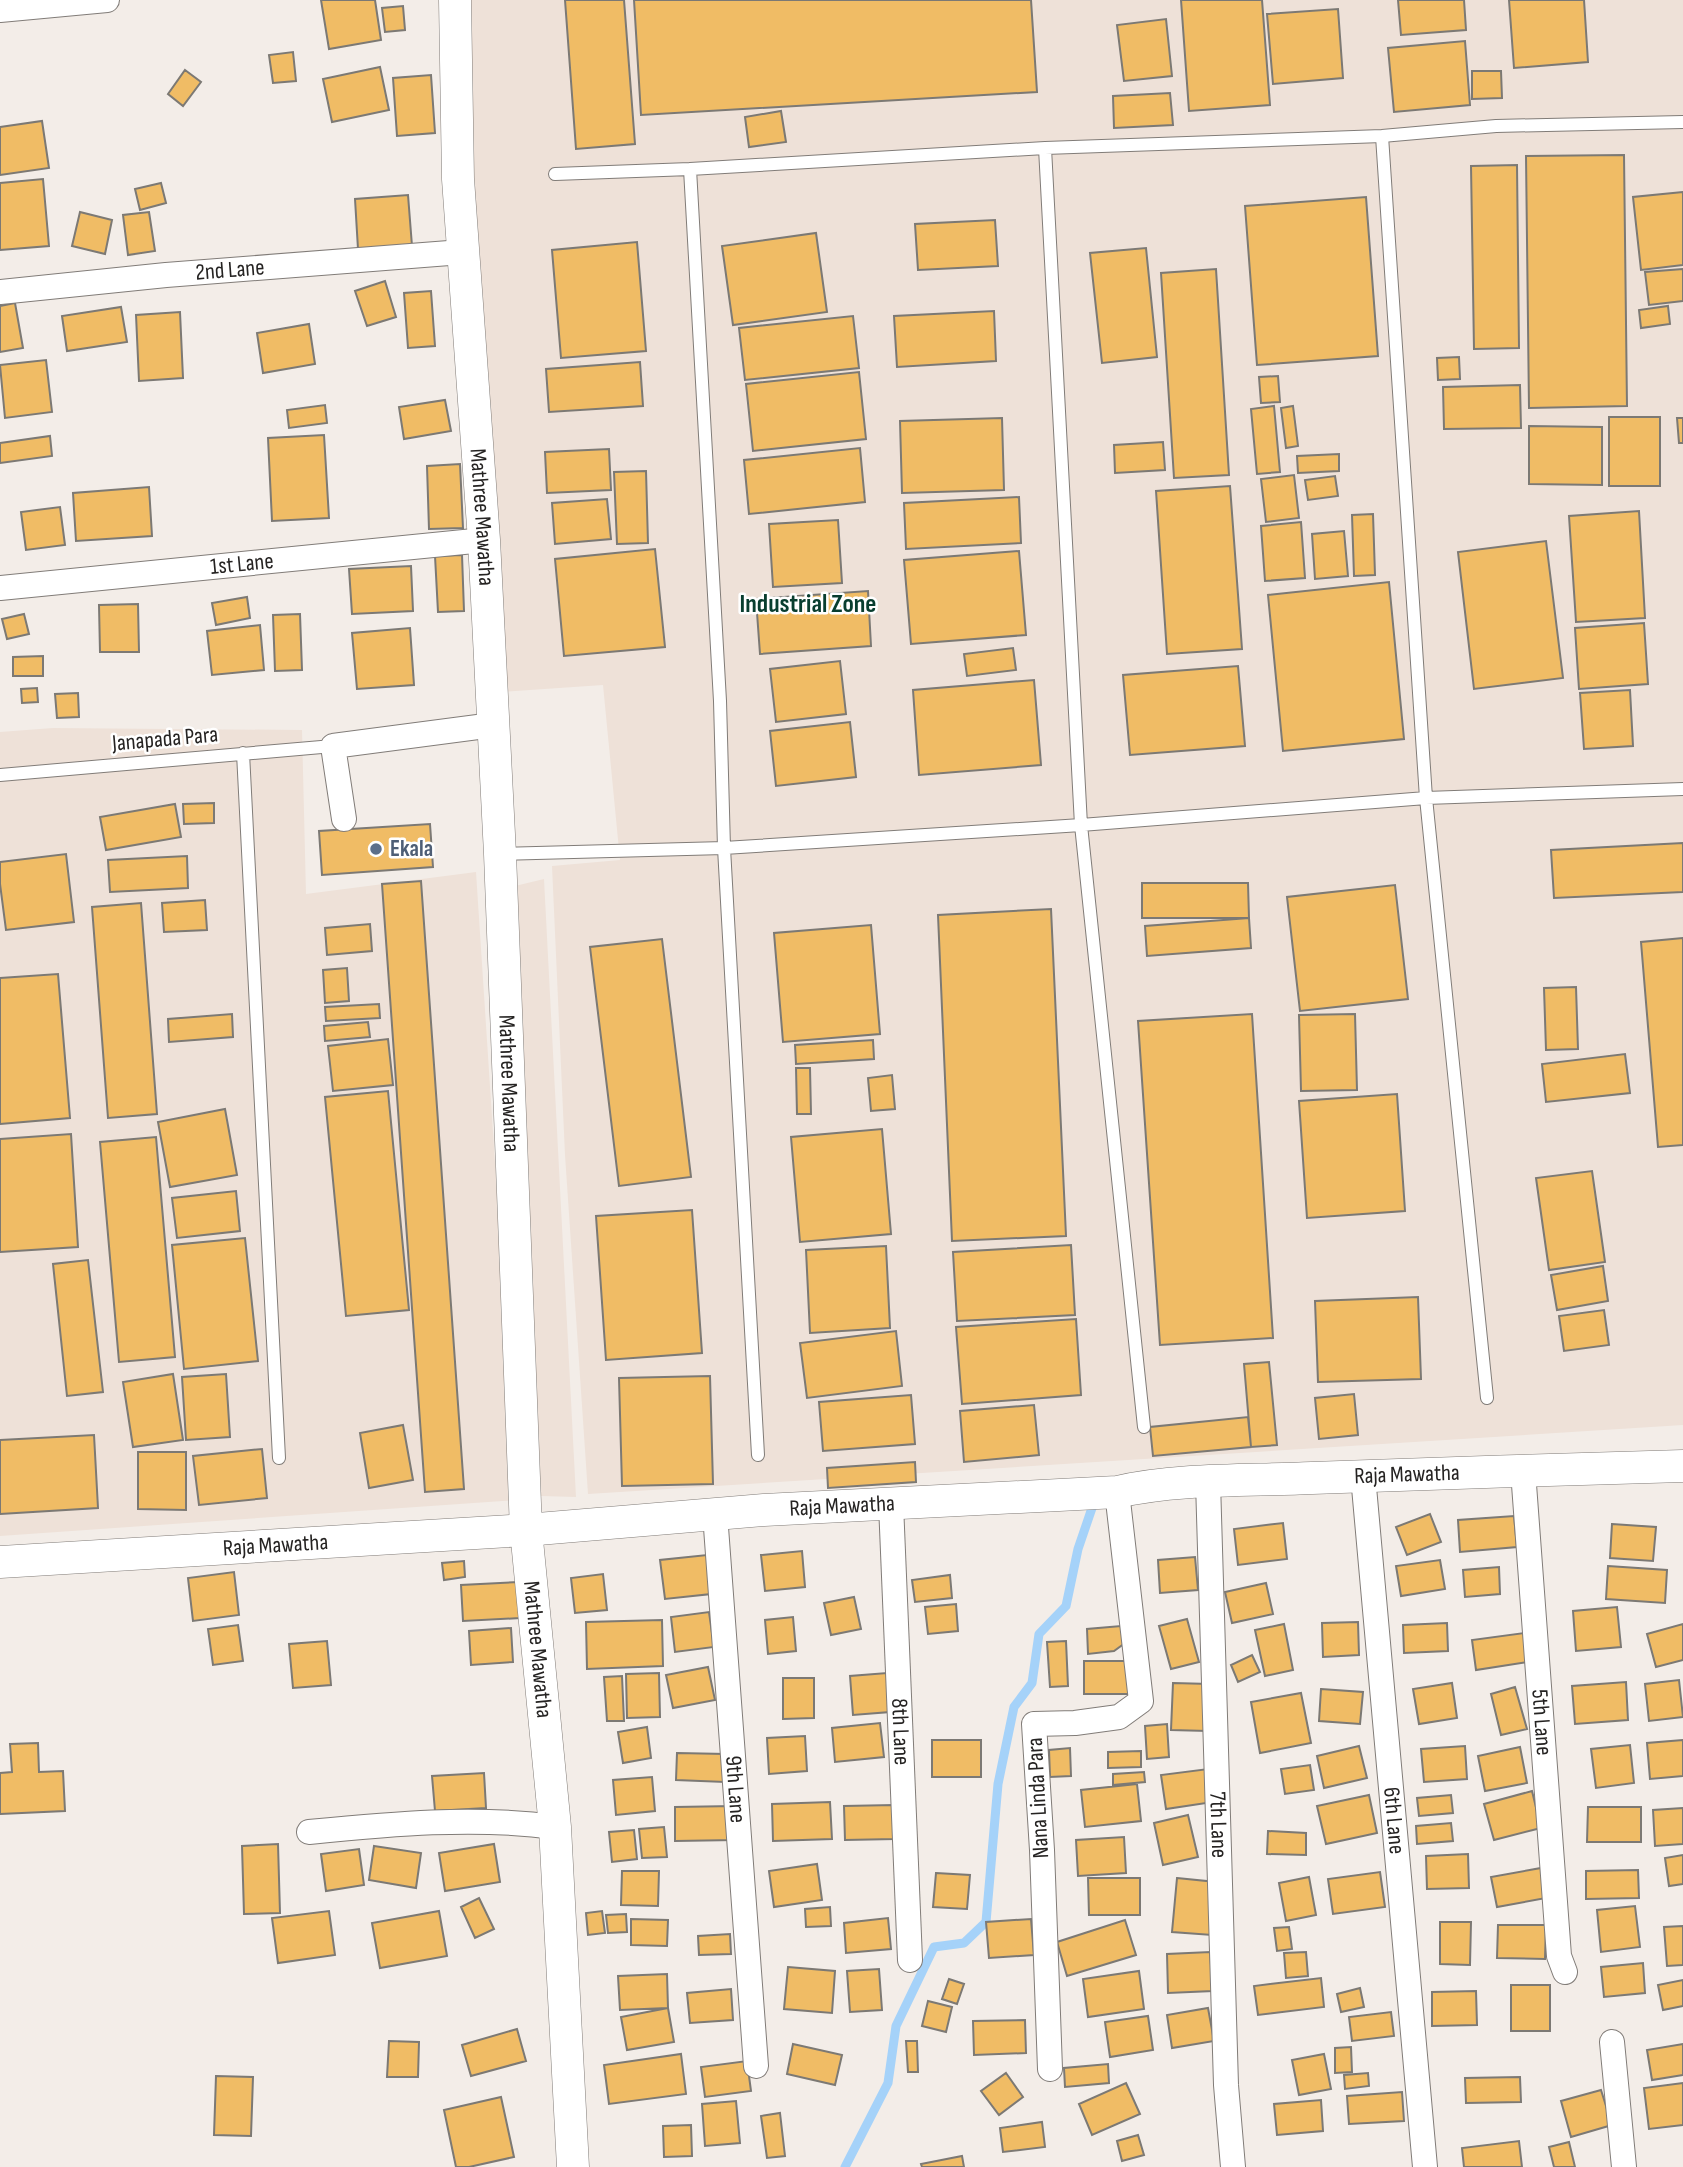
<svg xmlns="http://www.w3.org/2000/svg" width="1683" height="2167" font-family="'Sofia Sans Condensed',sans-serif">
  <style>
    .built { fill: #eee1d8 }
    .lines { fill: none; stroke-linecap: round; stroke-linejoin: round }
    .stream { stroke: #a5d2f9; stroke-width: 9 }
    .building { fill: #f0bc65; stroke: #7c7974; stroke-width: 2 }
    .service-casing { stroke: #817c78; stroke-width: 14 }
    .minor-casing { stroke: #817c78; stroke-width: 26 }
    .tertiary-casing { stroke: #817c78; stroke-width: 33 }
    .service { stroke: #fff; stroke-width: 12 }
    .minor { stroke: #fff; stroke-width: 24 }
    .tertiary { stroke: #fff; stroke-width: 32 }
    .service-dot { fill: #5c6f8a; stroke: #fff; stroke-width: 2.5 }
    .labels { text-anchor: middle; dominant-baseline: central; stroke-width: 5; stroke-linejoin: round; paint-order: stroke }
    .street-label { font-size: 23px; fill: #252322; stroke: #fff }
    .service-label { font-size: 23px; font-weight: bold; fill: #4e5e75; stroke: #fff; text-anchor: start }
    .quarter-label { font-size: 26px; font-weight: bold; fill: #093e2f; stroke: #fff }
  </style>
  <rect width="100%" height="100%" fill="#f3ede8"/>
  <path class="built" d="M465,0H1683V1425L588,1494L565,1155L552,866L620,860L603,685L499,692Z
    M53,728L302,730L306,894L476,872L517,1500L0,1536V732Z
    M544,879L576,1497L541,1496L515,886Z"/>
  <g class="lines">
    <path class="stream" d="M845,2167L888,2083L896,2026L934,1947L964,1943L986,1922L998,1784L1014,1707L1032,1683L1039,1634L1066,1606L1078,1549L1092,1508"/>
  </g>
  <path class="building" d="M321,0H375L381,40L329,49Z
    M565,0H624L635,144L576,149Z
    M634,0H1031L1037,92L641,115Z
    M1181,0H1262L1270,105L1189,111Z
    M1398,0H1464L1466,30L1401,35Z
    M1509,0H1584L1588,62L1514,68Z
    M403,6L405,30L385,32L382,8Z
    M1338,9L1343,78L1273,84L1267,14Z
    M1166,19L1172,76L1124,81L1117,25Z
    M1465,41L1470,105L1394,112L1388,48Z
    M293,52L296,81L273,83L269,55Z
    M380,67L389,110L332,122L323,79Z
    M185,70L201,82L183,106L168,94Z
    M1472,71H1501L1502,98L1472,99Z
    M431,75L435,133L397,136L393,78Z
    M1170,93L1173,125L1114,128L1113,96Z
    M781,111L786,142L749,147L745,117Z
    M42,121L49,168L0,175V127Z
    M1624,155L1627,406L1529,408L1526,156Z
    M1517,165L1519,348L1474,349L1471,166Z
    M43,179L49,246L0,250V183Z
    M161,183L166,203L140,210L135,189Z
    M1683,192V265L1641,270L1633,197Z
    M408,195L412,246L358,249L355,199Z
    M1366,197L1378,356L1257,365L1245,206Z
    M80,212L112,220L105,254L72,246Z
    M149,212L155,251L128,255L123,215Z
    M995,220L998,266L918,270L915,224Z
    M816,233L827,312L733,325L722,246Z
    M637,242L646,351L561,358L552,250Z
    M1146,248L1157,357L1102,363L1090,253Z
    M1216,269L1229,475L1174,478L1161,273Z
    M1683,269V301L1649,305L1645,272Z
    M385,281L396,317L367,326L355,291Z
    M431,291L435,346L408,348L404,293Z
    M15,303L23,348L0,352V306Z
    M1668,306L1670,324L1641,328L1639,310Z
    M121,307L127,342L67,351L62,316Z
    M994,311L996,361L897,367L894,316Z
    M180,312L183,378L139,381L136,315Z
    M853,316L859,368L745,380L739,328Z
    M309,324L315,364L263,373L257,333Z
    M1459,357L1460,379L1438,380L1437,358Z
    M46,360L52,412L5,418L0,365Z
    M640,362L643,406L549,412L546,369Z
    M859,372L866,439L753,451L746,384Z
    M1278,376L1280,402L1261,403L1259,377Z
    M1520,385L1521,428L1444,429L1443,387Z
    M445,400L451,431L404,439L399,407Z
    M325,405L327,423L289,428L287,410Z
    M1274,406L1280,472L1257,474L1251,409Z
    M1293,406L1298,446L1286,448L1281,408Z
    M1609,417H1660V486H1609Z
    M1002,418L1004,490L902,493L900,421Z
    M1677,418H1683V443H1679Z
    M1529,426L1602,427V485L1529,484Z
    M324,435L329,518L272,521L268,438Z
    M50,436L52,456L0,463V443Z
    M1163,442L1165,470L1115,473L1114,445Z
    M860,448L865,502L749,514L744,460Z
    M609,449L611,490L547,493L545,452Z
    M1339,454V471L1298,473L1297,456Z
    M460,464L463,528L429,529L427,466Z
    M646,471L648,543L617,544L614,472Z
    M1294,475L1299,518L1266,522L1261,479Z
    M1335,476L1338,496L1308,500L1305,480Z
    M1230,486L1242,649L1167,654L1156,491Z
    M149,487L152,536L76,541L73,493Z
    M1019,497L1021,543L906,549L904,503Z
    M607,499L611,539L555,544L552,503Z
    M60,507L65,545L26,550L21,512Z
    M1639,511L1645,618L1576,622L1569,516Z
    M1373,514L1375,575L1354,576L1352,515Z
    M838,520L842,583L773,587L769,524Z
    M1301,522L1305,578L1265,581L1261,526Z
    M1344,531L1348,576L1315,579L1312,534Z
    M1546,541L1563,678L1474,689L1458,552Z
    M655,549L665,647L564,656L555,559Z
    M1019,551L1026,635L911,644L904,560Z
    M462,555L464,611L438,612L435,556Z
    M411,566L413,611L352,614L349,569Z
    M1389,582L1404,739L1283,751L1268,595Z
    M868,591L871,646L760,654L756,599Z
    M247,597L250,618L216,625L212,603Z
    M138,604L139,652H100L99,605Z
    M24,614L29,634L7,639L2,619Z
    M300,614L302,670L275,671L273,615Z
    M1644,623L1648,684L1579,689L1575,628Z
    M260,625L264,670L212,675L207,631Z
    M410,628L414,685L357,689L352,633Z
    M1013,648L1016,670L967,676L964,654Z
    M43,656V676H13V657Z
    M840,661L846,714L776,722L770,669Z
    M1238,666L1245,746L1130,755L1123,675Z
    M1034,680L1041,765L919,775L913,690Z
    M37,688L38,702L22,703L21,689Z
    M1630,690L1633,746L1584,749L1580,693Z
    M78,693L79,717L57,718L55,694Z
    M850,722L856,777L776,786L770,731Z
    M214,803V823L184,824L183,804Z
    M175,804L181,837L106,850L100,817Z
    M430,824L433,867L322,875L319,831Z
    M1683,843V892L1554,898L1551,850Z
    M66,854L74,922L6,930L0,884V862Z
    M187,856L188,888L110,892L108,860Z
    M421,881L464,1489L425,1492L382,884Z
    M1142,883H1248L1249,918H1142Z
    M1395,885L1408,999L1300,1011L1287,897Z
    M205,900L207,930L164,932L162,903Z
    M141,903L157,1114L108,1118L92,907Z
    M1051,909L1066,1236L952,1241L938,915Z
    M1249,918L1251,948L1147,956L1145,926Z
    M370,924L372,951L327,955L325,928Z
    M871,925L880,1034L783,1042L774,933Z
    M1683,938V1145L1658,1147L1641,942Z
    M662,939L691,1177L619,1186L590,947Z
    M347,968L349,1001L325,1003L323,970Z
    M58,974L70,1118L0,1124V978Z
    M1576,987L1578,1049L1546,1050L1544,988Z
    M379,1004L380,1018L326,1021L325,1007Z
    M232,1014L233,1037L169,1042L168,1019Z
    M1252,1014L1273,1338L1160,1345L1138,1021Z
    M1355,1014L1357,1090L1301,1091L1299,1015Z
    M368,1022L370,1037L325,1041L324,1026Z
    M388,1039L393,1085L333,1091L328,1046Z
    M873,1040L874,1059L796,1064L795,1045Z
    M1625,1054L1630,1093L1546,1102L1542,1064Z
    M796,1068H810L811,1114H797Z
    M892,1075L895,1109L871,1111L868,1078Z
    M388,1091L409,1310L346,1316L325,1097Z
    M1397,1094L1405,1211L1307,1218L1299,1101Z
    M225,1109L237,1175L170,1187L158,1122Z
    M882,1129L891,1234L800,1242L791,1137Z
    M71,1134L78,1247L0,1252V1139Z
    M156,1137L175,1357L119,1362L100,1142Z
    M1592,1171L1605,1262L1549,1270L1536,1178Z
    M236,1191L240,1231L177,1238L172,1198Z
    M692,1210L702,1353L606,1360L596,1216Z
    M245,1238L258,1361L184,1369L172,1245Z
    M1071,1245L1075,1315L957,1321L953,1252Z
    M886,1246L890,1328L810,1333L806,1250Z
    M88,1260L103,1392L67,1396L53,1264Z
    M1603,1266L1608,1301L1557,1310L1551,1275Z
    M1418,1297L1421,1379L1318,1382L1315,1301Z
    M1604,1310L1609,1345L1564,1351L1559,1316Z
    M1076,1319L1081,1395L962,1404L956,1327Z
    M896,1331L902,1386L807,1398L800,1343Z
    M1269,1362L1277,1445L1251,1447L1244,1364Z
    M173,1374L183,1440L133,1447L123,1382Z
    M226,1374L230,1437L186,1440L182,1377Z
    M710,1376L713,1484L622,1486L619,1378Z
    M1354,1394L1358,1435L1319,1439L1315,1398Z
    M911,1395L915,1444L823,1451L819,1402Z
    M1034,1405L1039,1455L964,1462L960,1411Z
    M1248,1417L1251,1447L1153,1456L1150,1427Z
    M403,1425L413,1480L369,1488L360,1433Z
    M94,1435L98,1508L0,1514V1440Z
    M262,1449L267,1498L199,1505L193,1456Z
    M138,1452H186V1510L138,1509Z
    M915,1462L916,1482L828,1488L827,1468Z
    M1430,1514L1441,1542L1407,1555L1396,1527Z
    M1514,1516L1517,1547L1460,1552L1458,1520Z
    M1283,1523L1287,1559L1238,1565L1234,1529Z
    M1612,1524L1656,1527L1653,1561L1610,1558Z
    M802,1551L805,1587L765,1591L761,1555Z
    M707,1555L711,1594L665,1599L660,1560Z
    M1195,1557L1198,1590L1160,1593L1158,1560Z
    M1440,1560L1445,1589L1401,1596L1396,1566Z
    M464,1561L465,1577L444,1580L442,1563Z
    M1608,1566L1667,1570L1665,1603L1606,1599Z
    M1499,1567L1500,1594L1465,1597L1463,1570Z
    M234,1572L239,1615L193,1621L188,1578Z
    M603,1574L607,1610L575,1613L571,1578Z
    M950,1575L952,1598L915,1602L912,1580Z
    M518,1582L520,1618L463,1621L461,1585Z
    M1266,1583L1273,1614L1232,1623L1225,1592Z
    M854,1597L861,1629L831,1635L824,1603Z
    M956,1604L958,1631L928,1634L925,1607Z
    M1617,1607L1621,1647L1576,1651L1573,1611Z
    M709,1612L714,1647L675,1652L671,1617Z
    M793,1617L796,1651L768,1654L765,1620Z
    M1187,1619L1199,1662L1171,1669L1159,1626Z
    M662,1620L663,1666L587,1669L586,1622Z
    M1358,1622L1359,1655L1323,1657L1322,1623Z
    M1447,1623L1448,1651L1404,1653L1403,1625Z
    M1284,1624L1293,1670L1265,1676L1255,1630Z
    M1683,1624V1660L1656,1667L1647,1634Z
    M238,1625L243,1661L213,1665L208,1629Z
    M1121,1626L1125,1643L1114,1651L1088,1654L1087,1629Z
    M511,1628L513,1662L471,1665L469,1631Z
    M1524,1633L1528,1662L1476,1670L1472,1640Z
    M327,1641L331,1685L293,1688L289,1644Z
    M1066,1641L1068,1686L1050,1687L1047,1642Z
    M1252,1655L1260,1672L1238,1682L1231,1665Z
    M1084,1661H1132L1131,1694H1084Z
    M708,1667L715,1700L673,1708L666,1675Z
    M659,1673L660,1717L627,1718L626,1674Z
    M887,1673L890,1712L853,1715L850,1676Z
    M622,1676L624,1721H607L604,1677Z
    M783,1678H814V1718L783,1719Z
    M1679,1680L1683,1717L1649,1721L1645,1684Z
    M1626,1682L1628,1720L1575,1724L1572,1686Z
    M1173,1683L1210,1684L1208,1731L1171,1730Z
    M1452,1683L1457,1718L1419,1724L1413,1689Z
    M1515,1687L1527,1729L1501,1735L1491,1694Z
    M1321,1689L1363,1692L1360,1724L1319,1721Z
    M1301,1693L1311,1743L1260,1753L1251,1702Z
    M880,1723L884,1757L835,1762L832,1728Z
    M1167,1724L1169,1757L1147,1759L1145,1726Z
    M647,1727L651,1758L623,1763L618,1732Z
    M805,1736L807,1771L769,1774L767,1738Z
    M932,1740H981V1777H932Z
    M1683,1740V1776L1650,1779L1647,1743Z
    M38,1743L39,1772L63,1771L65,1811L0,1814V1773L12,1772L10,1744Z
    M1630,1745L1634,1783L1596,1788L1591,1749Z
    M1359,1746L1367,1778L1324,1788L1317,1756Z
    M1465,1746L1467,1779L1424,1782L1421,1749Z
    M1520,1747L1527,1783L1485,1791L1478,1756Z
    M1070,1748L1071,1776L1050,1777L1049,1750Z
    M1141,1751V1767L1108,1768V1752Z
    M677,1753L726,1754L725,1782L676,1780Z
    M1310,1765L1314,1790L1285,1794L1281,1769Z
    M1208,1769L1213,1802L1166,1809L1161,1775Z
    M1144,1772L1145,1782L1113,1785V1774Z
    M484,1773L486,1808L435,1811L432,1776Z
    M652,1777L655,1811L616,1815L613,1780Z
    M1137,1784L1141,1821L1085,1827L1081,1790Z
    M1532,1791L1541,1828L1494,1840L1484,1804Z
    M1369,1795L1377,1833L1326,1844L1317,1806Z
    M1451,1795L1453,1813L1419,1816L1417,1798Z
    M830,1802L832,1839L773,1841L772,1804Z
    M894,1805L895,1839L845,1840L844,1806Z
    M734,1806L735,1840L675,1841V1807Z
    M1588,1807H1641V1842H1587Z
    M1683,1808V1844L1655,1846L1653,1810Z
    M1188,1815L1198,1857L1163,1865L1154,1823Z
    M1451,1823L1453,1841L1417,1844L1416,1826Z
    M664,1827L667,1857L642,1858L639,1829Z
    M634,1830L637,1859L612,1862L609,1832Z
    M1268,1831L1306,1833V1855L1267,1854Z
    M1124,1837L1126,1873L1078,1876L1076,1840Z
    M278,1844L280,1913L244,1914L242,1846Z
    M494,1844L500,1882L445,1891L439,1853Z
    M374,1846L421,1853L416,1888L369,1880Z
    M359,1849L364,1885L326,1891L321,1854Z
    M1468,1854L1469,1888L1427,1889L1426,1856Z
    M1683,1855V1884L1669,1886L1665,1858Z
    M817,1864L822,1900L774,1907L769,1871Z
    M1541,1868L1546,1898L1497,1907L1491,1877Z
    M1638,1870L1639,1898L1586,1899V1871Z
    M622,1871H659L658,1906L621,1905Z
    M1380,1872L1385,1907L1333,1914L1328,1879Z
    M936,1873L970,1875L967,1909L933,1907Z
    M1309,1877L1316,1915L1286,1921L1279,1883Z
    M1088,1878H1140V1915H1089Z
    M1177,1878L1216,1882L1212,1935L1172,1932Z
    M479,1898L494,1929L475,1938L461,1907Z
    M1635,1906L1640,1947L1601,1952L1597,1910Z
    M830,1907L831,1926L806,1927L805,1909Z
    M329,1911L335,1955L278,1963L272,1918Z
    M439,1911L447,1956L380,1968L372,1923Z
    M602,1911L605,1933L588,1935L586,1913Z
    M626,1914L627,1932L608,1933L606,1915Z
    M888,1918L891,1949L846,1953L844,1923Z
    M631,1919L668,1920L667,1946L631,1945Z
    M1031,1919L1034,1955L989,1958L986,1922Z
    M1125,1920L1136,1955L1067,1976L1057,1942Z
    M1440,1922H1471L1470,1965L1440,1964Z
    M1498,1925H1546L1545,1959L1497,1958Z
    M1683,1926V1965L1667,1966L1664,1927Z
    M1289,1927L1292,1949L1277,1951L1274,1928Z
    M730,1934L731,1954L699,1955L698,1936Z
    M1210,1952L1213,1991L1168,1993L1167,1954Z
    M1306,1952L1308,1976L1286,1978L1284,1953Z
    M1643,1963L1645,1993L1604,1997L1601,1967Z
    M788,1967L835,1971L832,2013L784,2009Z
    M879,1969L882,2010L850,2012L847,1971Z
    M1139,1971L1144,2009L1088,2017L1083,1979Z
    M667,1974L668,2008L620,2010L618,1976Z
    M1321,1978L1324,2007L1258,2015L1254,1986Z
    M949,1979L964,1984L957,2004L942,1999Z
    M1683,1980V2006L1663,2010L1658,1985Z
    M1511,1985H1550V2031H1511Z
    M1360,1988L1364,2007L1341,2012L1337,1994Z
    M731,1989L733,2020L690,2023L687,1993Z
    M1476,1991L1477,2025L1432,2026V1992Z
    M928,2001L952,2007L946,2032L922,2026Z
    M668,2008L674,2042L627,2050L621,2017Z
    M1208,2008L1214,2041L1172,2048L1167,2015Z
    M1391,2012L1394,2036L1352,2041L1349,2017Z
    M1148,2016L1153,2050L1110,2057L1105,2022Z
    M1025,2020L1026,2053L974,2055L973,2021Z
    M517,2029L526,2061L471,2076L462,2045Z
    M389,2041L419,2042L418,2077H387Z
    M906,2041H917L918,2072H908Z
    M793,2044L842,2055L835,2085L787,2074Z
    M1683,2044V2075L1652,2080L1647,2050Z
    M1351,2047L1352,2072L1335,2073V2048Z
    M681,2054L686,2094L609,2104L604,2065Z
    M1324,2054L1331,2089L1299,2095L1292,2060Z
    M747,2061L751,2091L705,2097L701,2067Z
    M1108,2064L1109,2083L1065,2087L1064,2068Z
    M1006,2073L1023,2097L999,2115L981,2091Z
    M1368,2073L1369,2086L1345,2089L1344,2075Z
    M216,2076L253,2077L251,2136L214,2135Z
    M1520,2077L1521,2102L1466,2103L1465,2078Z
    M1126,2083L1140,2114L1092,2135L1079,2104Z
    M1683,2083V2125L1649,2129L1644,2088Z
    M1601,2090L1612,2125L1571,2137L1561,2101Z
    M1402,2092L1404,2121L1349,2124L1347,2096Z
    M501,2097L514,2157L469,2167H456L444,2110Z
    M1321,2100L1323,2131L1277,2135L1274,2104Z
    M736,2101L740,2143L705,2146L702,2104Z
    M780,2113L785,2156L767,2158L761,2116Z
    M1042,2122L1045,2147L1003,2152L1000,2128Z
    M691,2125L692,2156L664,2157L663,2126Z
    M1138,2135L1144,2155L1122,2161L1117,2141Z
    M1519,2141L1522,2167H1464L1462,2148Z
    M1569,2142L1575,2167H1554L1549,2147Z
    M962,2156L964,2167H922L921,2164Z"/>
  <g class="lines">
    <defs>
      <path id="service" d="M1382,136L1426,798L1487,1398
        M1045,148L1081,825L1144,1427
        M690,169L720,701L724,848L758,1455
        M555,174L690,169L1045,148L1382,136L1496,126L1683,122
        M243,753L279,1458
        M0,775L333,746
        M500,854L724,848L1081,825L1426,798L1683,789"/>
      <g id="minor">
        <path d="M0,10L107,0"/>
        <path id="s1" d="M0,292L166,275L462,252"/>
        <path id="s2" d="M0,588L484,540"/>
        <path d="M344,819L333,746L493,725"/>
        <path id="s3" d="M1523,1471L1559,1956L1565,1972"/>
        <path id="s4" d="M1363,1476L1425,2167"/>
        <path id="s5" d="M1208,1482L1226,2085L1233,2167"/>
        <path id="s6" d="M891,1504L910,1960"/>
        <path id="s7" d="M715,1514L756,2066"/>
        <path d="M309,1832C391,1824 473,1816 555,1827"/>
        <path d="M1612,2042L1624,2167"/>
        <path d="M1050,2069L1042,1850L1034,1724L1075,1723L1119,1717L1141,1701L1117,1492"/>
      </g>
      <g id="tertiary">
        <path id="s8" d="M455,0L458,179L484,540L500,854L526,1530L555,1827L573,2167"/>
        <path id="s9" d="M0,1562L526,1530L764,1510L1117,1492C1179,1478 1248,1481 1312,1478C1436,1473 1559,1470 1683,1466"/>
      </g>
    </defs>
    <use href="#service" class="service-casing"/>
    <use href="#minor" class="minor-casing"/>
    <use href="#tertiary" class="tertiary-casing"/>
    <use href="#service" class="service"/>
    <use href="#minor" class="minor"/>
    <use href="#tertiary" class="tertiary"/>
  </g>
  <circle class="service-dot" cx="376" cy="849" r="7"/>
  <g class="labels">
    <g class="street-label">
      <text stroke="none"><textPath href="#s1" startOffset="231">2nd Lane</textPath></text>
      <text stroke="none"><textPath href="#s8" startOffset="518">Mathree Mawatha</textPath></text>
      <text stroke="none"><textPath href="#s2" startOffset="243">1st Lane</textPath></text>
      <text transform="translate(165 739) rotate(-5)">Janapada Para</text>
      <text stroke="none"><textPath href="#s8" startOffset="1085">Mathree Mawatha</textPath></text>
      <text stroke="none"><textPath href="#s9" startOffset="1410">Raja Mawatha</textPath></text>
      <text stroke="none"><textPath href="#s9" startOffset="844">Raja Mawatha</textPath></text>
      <text stroke="none"><textPath href="#s9" startOffset="276">Raja Mawatha</textPath></text>
      <text stroke="none"><textPath href="#s8" startOffset="1652">Mathree Mawatha</textPath></text>
      <text stroke="none"><textPath href="#s3" startOffset="252">5th Lane</textPath></text>
      <text stroke="none"><textPath href="#s6" startOffset="228">8th Lane</textPath></text>
      <text stroke="none"><textPath href="#s7" startOffset="276">9th Lane</textPath></text>
      <text transform="translate(1038 1798) rotate(-93)">Nana Linda Para</text>
      <text stroke="none"><textPath href="#s4" startOffset="346">6th Lane</textPath></text>
      <text stroke="none"><textPath href="#s5" startOffset="343">7th Lane</textPath></text>
    </g>
    <g class="service-label">
      <text x="390" y="849">Ekala</text>
    </g>
    <g class="quarter-label">
      <text x="808" y="604">Industrial Zone</text>
    </g>
  </g>
</svg>
